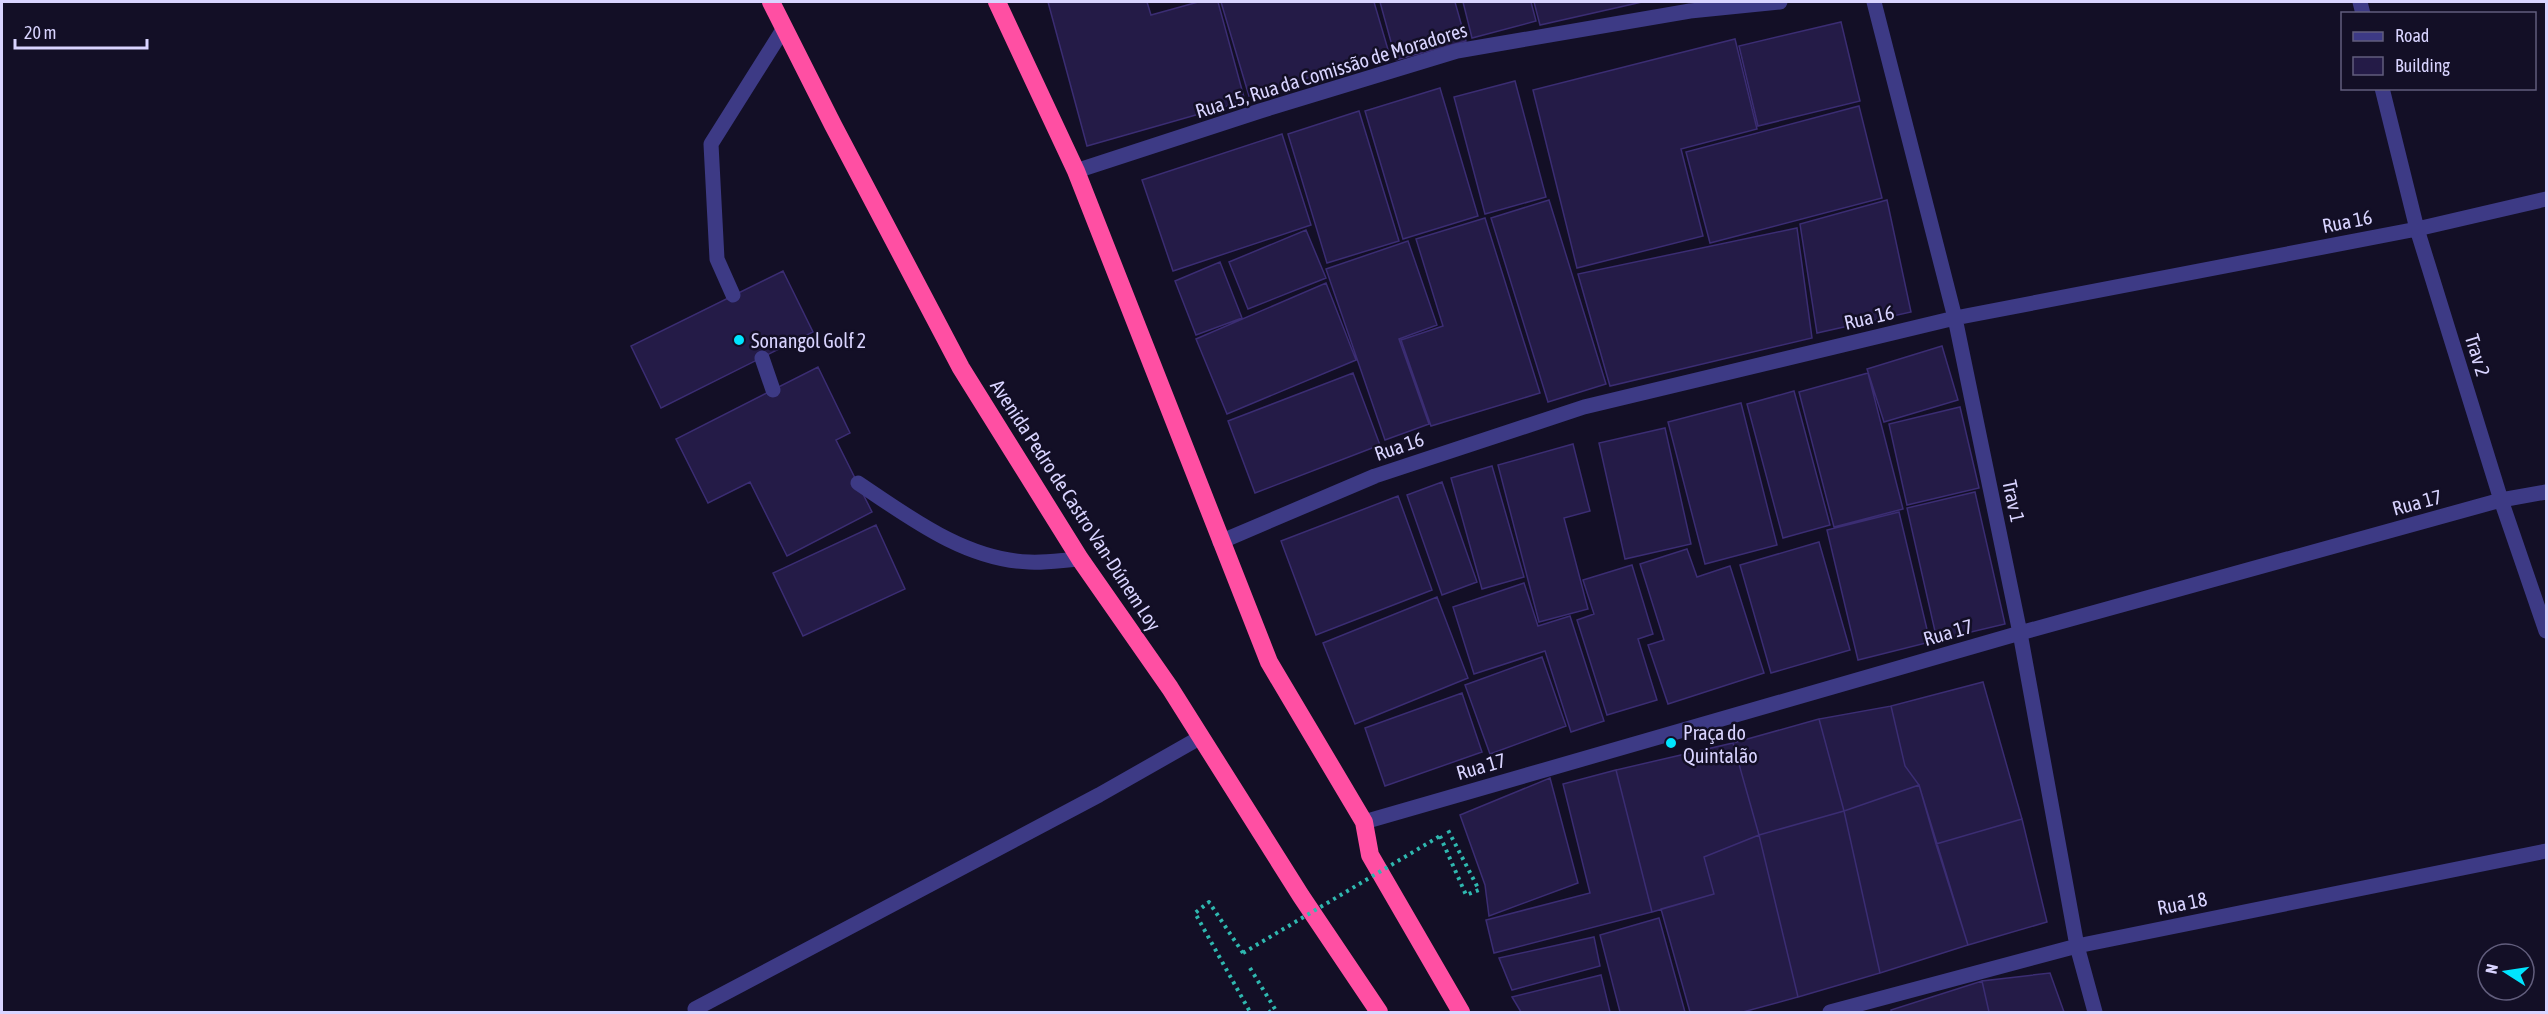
<svg xmlns="http://www.w3.org/2000/svg" width="2548" height="1014" font-family="'Asap Condensed',sans-serif">
  <style>
    .building { fill: #241b47; stroke: #3b2d73; stroke-width: 1.5 }
    .lines { fill: none; stroke-linecap: round; stroke-linejoin: round }
    .path { stroke: #2fb8b0; stroke-width: 4; stroke-dasharray: 3 4.5; stroke-linecap: butt }
    .lane { stroke: #3d3a85; stroke-width: 15 }
    .street { stroke: #3d3a85; stroke-width: 15 }
    .highway { stroke: #ff4fa3; stroke-width: 18 }
    .path-bridge { stroke: #2fb8b0; stroke-width: 4; stroke-dasharray: 3 4.5; stroke-linecap: butt }
    .poi-dot { fill: #00e5ff; stroke: #130f26; stroke-width: 2 }
    .labels { text-anchor: middle; dominant-baseline: central; stroke-width: 5; stroke-linejoin: round; paint-order: stroke }
    .street-label { font-size: 20px; fill: #d9d4ff; stroke: #130f26 }
    .poi-label { font-size: 20px; fill: #d9d4ff; stroke: #130f26; text-anchor: start }
  </style>
  <rect width="100%" height="100%" fill="#130f26"/>
  <path class="building" d="M1048,2H1147L1151,15L1198,2H1218L1245,101L1087,146Z
    M1221,2H1374L1389,53L1249,96Z
    M1380,2H1455L1466,41L1396,60Z
    M1463,2H1531L1536,21L1472,38Z
    M1534,2H1642L1540,25Z
    M1841,22L1860,101L1758,126L1739,46Z
    M1735,39L1757,129L1681,149L1703,236L1577,268L1533,90Z
    M1515,81L1546,197L1485,214L1454,97Z
    M1440,88L1478,216L1403,239L1365,111Z
    M1859,106L1882,198L1710,243L1686,152Z
    M1359,111L1399,241L1327,263L1288,134Z
    M1282,134L1311,225L1173,271L1142,180Z
    M1549,200L1606,384L1548,402L1491,218Z
    M1887,200L1911,312L1817,333L1800,224Z
    M1485,218L1540,393L1431,426L1401,340L1443,326L1416,239Z
    M1797,228L1812,338L1610,386L1578,274Z
    M1306,230L1326,278L1248,309L1229,262Z
    M1408,241L1437,325L1399,339L1429,424L1385,440L1326,269Z
    M1220,262L1242,318L1196,335L1175,281Z
    M783,271L813,332L661,408L631,346Z
    M1326,283L1356,360L1227,414L1196,339Z
    M1942,346L1958,400L1884,422L1867,369Z
    M818,367L850,433L836,440L872,512L787,556L750,482L708,503L676,439Z
    M1353,373L1380,445L1255,493L1228,421Z
    M1868,373L1903,509L1834,527L1799,392Z
    M1794,391L1830,525L1783,538L1747,404Z
    M1741,403L1777,545L1705,564L1668,422Z
    M1960,407L1979,488L1907,505L1889,424Z
    M1665,428L1691,544L1625,559L1599,443Z
    M1573,444L1590,511L1564,518L1588,609L1539,622L1498,465Z
    M1492,466L1524,577L1482,589L1451,478Z
    M1442,482L1477,582L1442,595L1407,495Z
    M1975,492L2005,624L1937,640L1907,508Z
    M1398,496L1432,590L1316,635L1281,541Z
    M1899,512L1930,642L1858,660L1827,530Z
    M876,525L905,589L803,636L773,573Z
    M1819,542L1850,650L1771,673L1740,565Z
    M1687,549L1697,577L1730,566L1764,673L1668,704L1648,645L1664,640L1640,564Z
    M1632,565L1653,634L1638,639L1657,700L1607,715L1577,620L1594,614L1583,580Z
    M1524,583L1538,626L1570,616L1604,721L1571,732L1545,651L1474,674L1453,607Z
    M1437,597L1468,678L1355,724L1323,643Z
    M1542,657L1566,726L1490,754L1465,685Z
    M1983,682L2022,819L1936,844L1919,785L1905,766L1891,706Z
    M1462,693L1482,752L1385,786L1365,728Z
    M1891,706L1905,766L1919,785L1844,811L1819,719Z
    M1819,719L1844,811L1759,835L1733,743Z
    M1733,743L1759,835L1704,857L1714,894L1652,912L1616,770Z
    M1616,770L1652,912L1494,953L1486,920L1590,893L1563,784Z
    M1550,778L1578,883L1489,916L1485,885L1460,815Z
    M1919,785L1968,945L1880,973L1844,811Z
    M1844,811L1880,973L1798,997L1759,835Z
    M2022,819L2047,922L1968,945L1936,844Z
    M1759,835L1798,997L1743,1012H1690L1661,909L1714,894L1704,857Z
    M1659,918L1685,1012H1620L1600,935Z
    M1594,937L1600,966L1512,990L1499,958Z
    M2050,973L2064,1012H1989L1982,981Z
    M1601,975L1610,1012H1521L1512,997Z
    M1982,981L1989,1012H1891V1010Z"/>
  <g class="lines">
    <path class="path" d="M1440,836L1466,895L1479,890L1448,830
      M1243,953L1209,902L1195,913L1250,1012
      M1250,968L1275,1009L1269,1012"/>
    <path class="lane" d="M733,295L717,259L711,144L784,28
      M762,358L773,390
      M858,483C909,517 965,560 1029,562C1045,563 1063,560 1080,559
      M695,1009L1099,795L1201,737"/>
    <path class="street" d="M1874,2L1955,318L2020,633L2077,946L2095,1012
      M2360,2L2363,14
      M2382,88L2417,229L2501,500L2546,631
      M1076,171L1260,111L1457,51L1690,11L1780,2
      M1220,542L1375,476L1584,407L1955,318L2417,229L2546,199
      M1364,822L2020,633L2501,500L2546,492
      M1830,1012L2077,946L2546,851"/>
    <path class="highway" d="M771,2L833,125L961,368L1080,559L1170,688L1301,896L1379,1012
      M997,2L1076,171L1269,662L1364,822L1370,855L1461,1012"/>
    <path class="path-bridge" d="M1243,953L1440,836"/>
  </g>
  <g class="poi-dot">
    <circle cx="739" cy="340" r="6"/>
    <circle cx="1671" cy="743" r="6"/>
  </g>
  <g class="labels">
    <g class="street-label">
      <text transform="translate(1331 70) rotate(-17)">Rua 15, Rua da Comissão de Moradores</text>
      <text transform="translate(2347 221) rotate(-11)">Rua 16</text>
      <text transform="translate(1869 317) rotate(-13)">Rua 16</text>
      <text transform="translate(2478 355) rotate(73)">Trav 2</text>
      <text transform="translate(1399 446) rotate(-19)">Rua 16</text>
      <text transform="translate(2014 501) rotate(78)">Trav 1</text>
      <text transform="translate(2417 502) rotate(-15)">Rua 17</text>
      <text transform="translate(1076 505) rotate(57)">Avenida Pedro de Castro Van-Dúnem Loy</text>
      <text transform="translate(1948 632) rotate(-16)">Rua 17</text>
      <text transform="translate(1481 766) rotate(-16)">Rua 17</text>
      <text transform="translate(2182 903) rotate(-11)">Rua 18</text>
    </g>
    <g class="poi-label">
      <text x="751" y="340">Sonangol Golf 2</text>
      <text x="1683" y="732">Praça do<tspan x="1683" dy="23">Quintalão</tspan></text>
    </g>
  </g>
  <rect width="2548" height="1014" fill="none" stroke="#d9d4ff" stroke-width="6"/>
  <rect x="2341" y="12" width="195" height="78" fill="#130f26" stroke="#625e7d" stroke-width="1.5"/>
  <rect x="2353" y="32" width="30" height="9" fill="#3d3a85" stroke="#625e7d" stroke-width="1.5"/>
  <text x="2395" y="42" font-size="18" fill="#d9d4ff">Road</text>
  <rect x="2353" y="57" width="30" height="18" fill="#241b47" stroke="#625e7d" stroke-width="1.5"/>
  <text x="2395" y="72" font-size="18" fill="#d9d4ff">Building</text>
  <g transform="translate(2506 972) rotate(282)"><circle r="28" fill="#130f26" stroke="#625e7d" stroke-width="1.5"/>
  <path d="M0-4.5L10 22L0 15L-10 22Z" fill="#00e5ff"/>
  <text y="-9" font-size="16" font-weight="bold" text-anchor="middle" fill="#d9d4ff">N</text>
  </g>
  <path d="M15 39v9h132v-9" fill="none" stroke="#d9d4ff" stroke-width="3"/>
  <text x="24" y="39" font-size="18" fill="#d9d4ff" stroke="#130f26" stroke-width="4.5" paint-order="stroke">20 m</text>
</svg>
